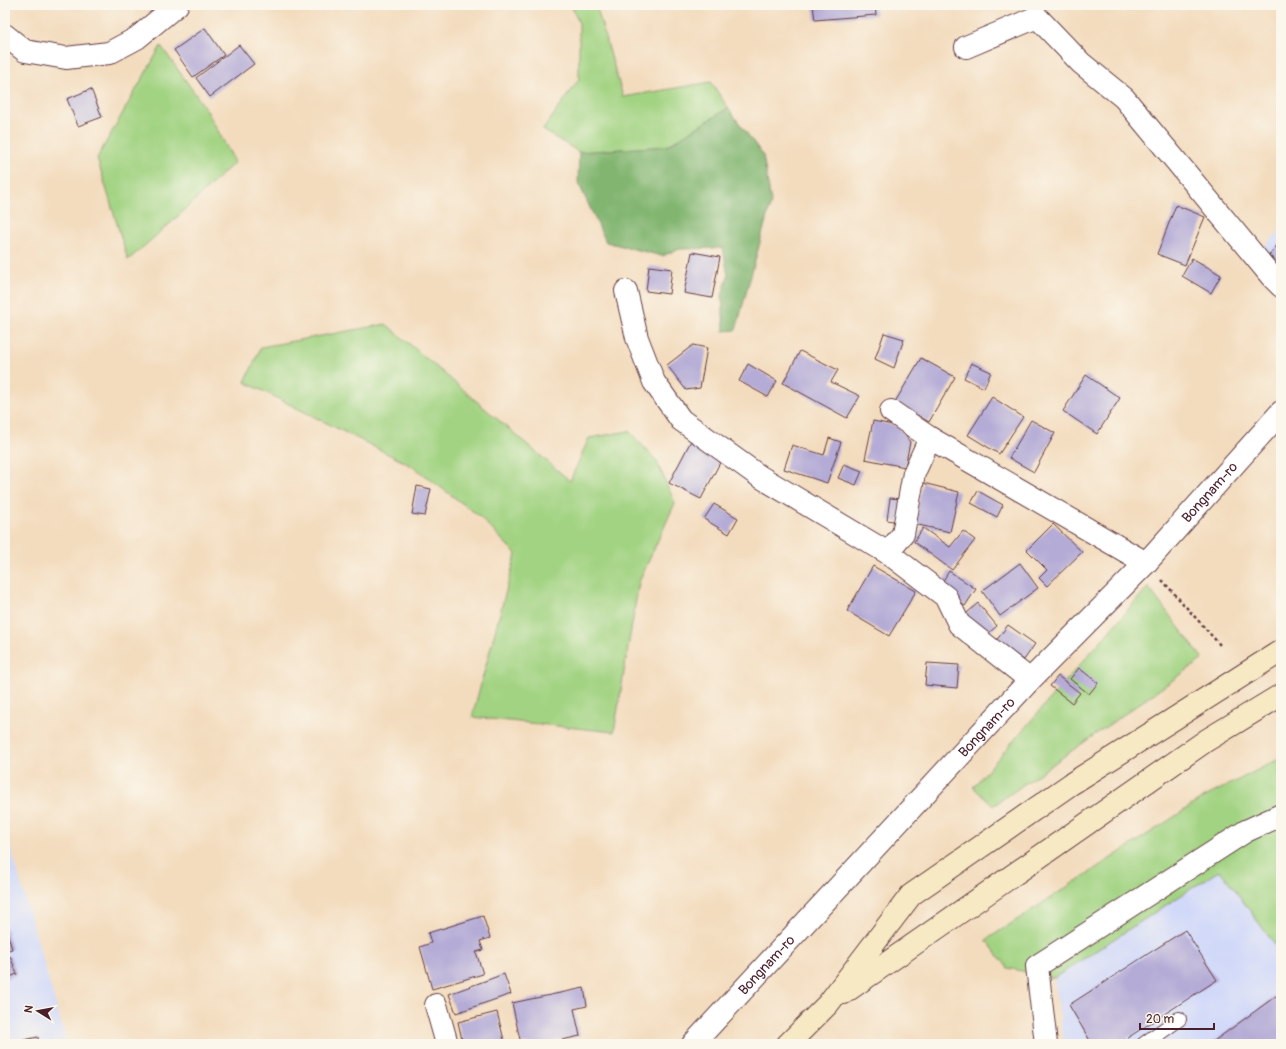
<svg xmlns="http://www.w3.org/2000/svg" width="1286" height="1049" font-family="Pangolin,sans-serif">
  <style>
    .built { fill: #d1d9f9 }
    .green { fill: #a2d382; stroke: #767956 }
    .forest { fill: #81b570; stroke: #666a4e }
    .building { fill: #b4abd6 }
    .lines { fill: none; stroke-linecap: round; stroke-linejoin: round }
    .lane-casing { stroke: #633b41; stroke-width: 16 }
    .street-casing { stroke: #633b41; stroke-width: 24 }
    .secondary-casing { stroke: #633b41; stroke-width: 24 }
    .path { stroke: #633b41; stroke-width: 2.5; stroke-dasharray: 3 3; stroke-linecap: butt }
    .lane { stroke: #fff; stroke-width: 14 }
    .street { stroke: #fff; stroke-width: 22 }
    .secondary { stroke: #f6e9c3; stroke-width: 22 }
    .labels { text-anchor: middle; dominant-baseline: central; stroke-width: 3; stroke-linejoin: round; paint-order: stroke }
    .street-label { font-size: 14px; fill: #4a1f2b; stroke: #fbf7ec }
  </style>
  <rect width="100%" height="100%" fill="#fbf7ec"/>
  <filter id="ink" filterUnits="userSpaceOnUse"><feTurbulence type="fractalNoise" baseFrequency=".025" numOctaves="2"/><feDisplacementMap in="SourceGraphic" scale="8" xChannelSelector="R" yChannelSelector="G"/><feConvolveMatrix kernelMatrix="1 2 1 2 8 2 1 2 1" color-interpolation-filters="sRGB"/></filter>
  <filter id="wash" filterUnits="userSpaceOnUse"><feTurbulence type="fractalNoise" baseFrequency=".012" numOctaves="4" result="noise"/><feDisplacementMap in="SourceGraphic" scale="16" xChannelSelector="R" yChannelSelector="G"/><feGaussianBlur stdDeviation="0.9" result="paint"/><feColorMatrix in="noise" values="0 0 0 0 0 0 0 0 0 0 0 0 0 0 0 0 0 1.4 0 .05"/><feComposite in="paint" operator="in"/></filter>
  <g filter="url(#wash)">
    <rect width="100%" height="100%" fill="#f3dcbe"/>
    <path class="built" d="M1281,229V294L1262,250Z
      M5,828L67,1044H5Z
      M1220,870L1281,953V1044H1064L1054,978Z"/>
    <path class="green" d="M571,5H596L623,97L711,82L728,108L667,146L579,152L543,130L579,79V23Z
      M161,46L206,109L235,162L174,220L128,260L97,158Z
      M386,324L570,481L589,438L629,431L656,460L675,503L639,582L614,732L472,717L516,554L478,515L412,466L245,382L261,347Z
      M1148,587L1203,659L993,806L973,787Z
      M1281,758V953L1220,870L1054,978L1008,968L986,940L1203,798Z"/>
    <path class="forest" d="M728,108L763,155L771,202L736,330L724,331L722,296L728,276L723,248L680,249L662,256L606,242L578,182L579,152L667,146Z"/>
    <g id="blocks">
      <path class="building" d="M813,5H875L876,15L815,20Z
        M205,28L224,55L193,77L174,50Z
        M239,45L254,64L210,97L196,78Z
        M91,89L102,117L78,126L67,99Z
        M1176,205L1205,217L1185,265L1157,254Z
        M1281,241V266L1269,255Z
        M692,252L720,257L712,298L684,293Z
        M1192,258L1221,275L1211,293L1182,276Z
        M649,266L672,269L669,294L646,291Z
        M884,333L904,339L894,368L875,359Z
        M693,345L707,348L700,388L686,390L667,365Z
        M800,351L838,370L831,382L860,396L847,418L783,383Z
        M921,358L955,377L929,422L895,402Z
        M971,363L991,372L984,388L964,378Z
        M748,364L777,381L768,397L739,381Z
        M1086,375L1120,398L1097,434L1063,411Z
        M992,397L1023,417L999,454L968,435Z
        M1031,420L1055,433L1034,472L1009,458Z
        M873,421L898,426L910,442L905,467L865,459Z
        M829,438L841,442L827,483L784,469L792,445L824,455Z
        M692,439L724,455L701,499L669,483Z
        M844,464L862,471L856,485L838,478Z
        M923,483L959,492L950,532L914,524Z
        M417,486L431,489L425,516L412,514Z
        M978,491L1003,505L997,517L971,503Z
        M890,498L901,499L899,522L887,520Z
        M714,504L738,518L729,534L704,519Z
        M1053,524L1082,552L1047,586L1039,578L1047,570L1027,550Z
        M923,528L950,547L963,531L975,540L952,570L914,542Z
        M1020,563L1038,588L1000,616L982,591Z
        M873,566L916,591L889,636L847,611Z
        M949,571L976,589L965,606L938,589Z
        M978,603L997,626L985,636L966,614Z
        M1008,625L1035,644L1024,660L996,641Z
        M927,663L959,665L957,688L925,685Z
        M1079,668L1098,683L1089,694L1070,679Z
        M1058,676L1080,693L1072,703L1050,686Z
        M483,916L490,938L480,941L483,950L476,952L483,974L432,989L420,947L431,943L428,933Z
        M5,925L12,949L5,951Z
        M1185,930L1217,980L1118,1044H1092L1069,1005Z
        M10,956L17,974L5,979V958Z
        M504,974L511,994L456,1013L449,994Z
        M584,988L587,1006L574,1009L580,1036L544,1044H521L512,1003Z
        M1276,996L1281,1003V1043L1210,1044Z
        M497,1012L505,1044H463L458,1022Z
        M38,1037L39,1044H10V1043Z"/>
    </g>
  </g>
  <g filter="url(#ink)">
    <use href="#blocks" fill-opacity="0" stroke="#633b41" stroke-width="1"/>
    <g class="lines">
      <defs>
        <path id="lane" d="M1144,1044L1179,1019"/>
        <g id="street">
          <path d="M5,35L25,51L66,58L109,53L137,38L177,5"/>
          <path d="M966,47L1037,17L1081,63L1124,98L1272,277L1281,286"/>
          <path d="M626,291L637,338L654,382L681,420L759,476L888,553L946,597L959,624L1030,680"/>
          <path d="M891,411L930,438L1146,563"/>
          <path d="M888,553L903,534L914,473L930,438"/>
          <path d="M436,1005L447,1044"/>
          <path id="s1" d="M693,1044L1030,680L1146,563L1281,412"/>
          <path d="M1046,1044L1037,966L1246,831L1281,815"/>
        </g>
        <path id="secondary" d="M844,993L1207,740L1281,695
          M788,1044L828,1004L911,895L1071,784L1281,651"/>
      </defs>
      <use href="#lane" class="lane-casing"/>
      <use href="#street" class="street-casing"/>
      <use href="#secondary" class="secondary-casing"/>
      <path class="path" d="M1162,580L1220,645"/>
      <use href="#lane" class="lane"/>
      <use href="#street" class="street"/>
      <use href="#secondary" class="secondary"/>
    </g>
  </g>
  <g class="labels">
    <g class="street-label">
      <text stroke="none"><textPath href="#s1" startOffset="756">Bongnam-ro</textPath></text>
      <text stroke="none"><textPath href="#s1" startOffset="432">Bongnam-ro</textPath></text>
      <text stroke="none"><textPath href="#s1" startOffset="108">Bongnam-ro</textPath></text>
    </g>
  </g>
  <rect width="1286" height="1049" fill="none" stroke="#fbf7ec" stroke-width="20"/>
  <g transform="translate(38 1011) rotate(281)" stroke="#fbf7ec" stroke-width="3" paint-order="stroke">
  <path d="M0-3L7 15L0 10L-7 15Z" fill="#4a1f2b"/>
  <text y="-6" font-size="11" font-weight="bold" text-anchor="middle" fill="#4a1f2b">N</text>
  </g>
  <path d="M1140 1023v6h74v-6" fill="none" stroke="#4a1f2b" stroke-width="2"/>
  <text x="1146" y="1023" font-size="12" fill="#4a1f2b" stroke="#fbf7ec" stroke-width="3" paint-order="stroke">20 m</text>
</svg>
